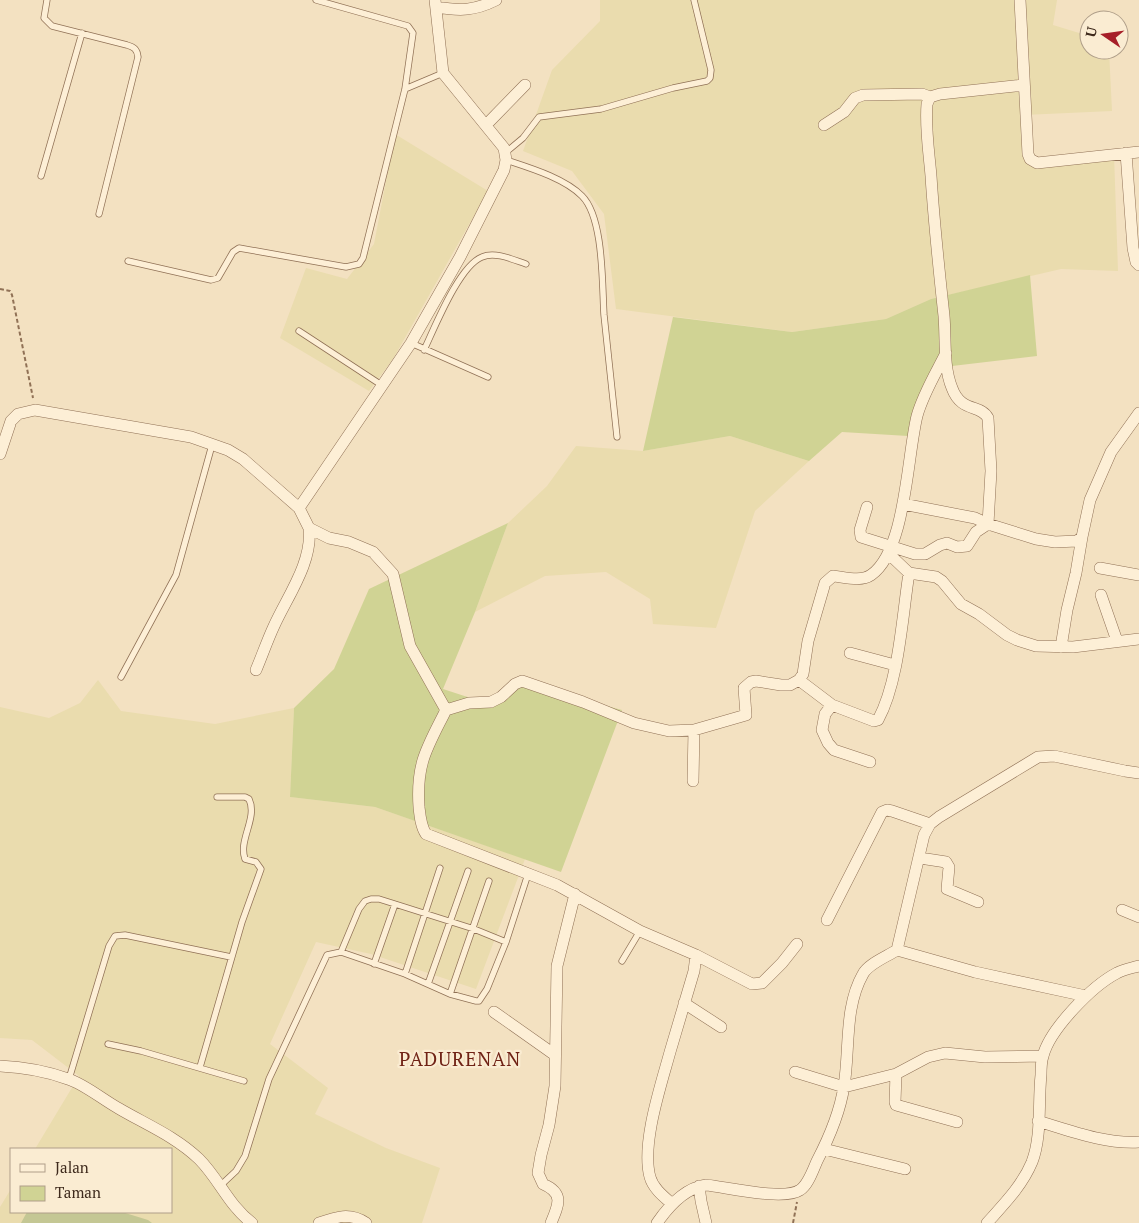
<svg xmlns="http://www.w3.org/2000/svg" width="1139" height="1223" font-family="'PT Serif',serif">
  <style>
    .farmland { fill: #eadcae }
    .green { fill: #d0d394 }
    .cemetery { fill: #c4c794 }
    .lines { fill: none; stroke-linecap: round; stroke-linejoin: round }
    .service-casing { stroke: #907156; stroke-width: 7 }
    .minor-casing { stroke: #907156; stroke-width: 12 }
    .path { stroke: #907156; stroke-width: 2; stroke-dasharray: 4 2.5; stroke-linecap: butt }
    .service { stroke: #fdefd6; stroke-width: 5.5 }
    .minor { stroke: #fdefd6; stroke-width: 11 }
    .labels { text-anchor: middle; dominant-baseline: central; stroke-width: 4.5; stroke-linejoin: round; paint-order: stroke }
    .quarter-label { font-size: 19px; letter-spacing: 1px; fill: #702316; stroke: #faecd2 }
  </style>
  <rect width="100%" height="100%" fill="#f3e1c1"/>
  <path class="farmland" d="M600,0H1057L1053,25L1089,36V50H1109L1112,111L1024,115L1025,158L1114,154L1118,271L1061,269L931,299L886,319L792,332L616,309L604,214L572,171L523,151L552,70L600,21Z
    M395,134L488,191L393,359L369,391L280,338L306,268L347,279L374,244Z
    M730,436L809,461L755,511L716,628L653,624L650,599L606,572L545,576L475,612L508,523L547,486L576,446L643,451Z
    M98,680L121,711L215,724L294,708L290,797L375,807L525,859L476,989L371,954L316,942L270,1044L328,1088L315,1114L386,1148L440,1168L422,1223H0V1207L11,1189V1212H171V1149H35L79,1076L32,1040L0,1038V707L49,718L80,703Z"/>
  <path class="green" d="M1030,275L1037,356L935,368L908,436L842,432L809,461L730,436L643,451L673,317L792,332L886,319L931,299Z
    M508,523L475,612L443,689L495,706L523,684L622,710L561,872L375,807L290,797L294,708L334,669L369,589Z"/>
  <path class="cemetery" d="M27,1212H122L148,1220L152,1223H21Z"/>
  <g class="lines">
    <defs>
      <path id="service" d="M47,0L44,18L52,26L127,45C134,47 137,49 138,57L99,214
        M405,89L443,73
        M505,153L523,138L539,117L601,109L673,88L707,81L710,78L711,70L694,0
        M506,160C530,168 564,178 582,196C604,218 602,285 604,315C608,356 613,396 617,437
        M41,176L82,33
        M128,261L211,280L218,278L233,252L239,248L346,267L359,264L363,258L405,89L413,33L408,26L316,0
        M299,331L383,386
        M411,343L488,377
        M424,350C435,327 459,266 482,257C495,251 514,260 526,264
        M121,677L176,575L212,445
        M341,952L359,909L365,901L371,899H379L395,904L474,929L506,942
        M622,961L640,931
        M374,964L395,904
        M405,974L440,868
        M428,984L468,871
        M450,994L489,881
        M108,1044L141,1051L244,1081
        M200,1067L242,922L261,869L256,862L245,859C238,840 258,818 249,799L245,797H217
        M69,1079L109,946L115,936L125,935L231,957
        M221,1185L236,1171L245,1156L269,1079L327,955L341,952L405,974L450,994L476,1001H479L487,989L506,942L528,874"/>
      <path id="minor" d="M1020,0L1028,154L1030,159L1037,163L1139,152
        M436,7C460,11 474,11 496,0
        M486,125L525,85
        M824,125L844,112L855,98L863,95L922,94L930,97
        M1126,153L1133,248L1136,262L1139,265
        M0,454L11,421L18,414L35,410L191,437L228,450L243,459L299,508L309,528L329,538L349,542L373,552L393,574L410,646L446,710C427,748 416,763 419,807C420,816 421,827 426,834L557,885L640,931L696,955L752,984L762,983L782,963L797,944
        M903,504L975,518L988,524L1036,539L1055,542L1077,541L1082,537L1090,500L1111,452L1139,413
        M867,507L860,530L861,537L915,554H925L940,545L947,543L957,547L967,546L976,532L988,524L991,471L988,418C981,404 961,413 952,388C943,366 946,339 944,316C939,270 934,223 931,176C929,152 925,128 927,104L930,97L940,94L1024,85
        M299,508L411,343L460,257L504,170L506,160L504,148L443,73L435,0
        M889,554L909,573L936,577L942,581L961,604L979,614L1007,635L1017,640L1036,646L1073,647L1139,639
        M1100,568L1139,575
        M1101,595L1117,641
        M1061,647L1067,610L1076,573L1082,537
        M850,653L895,665
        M256,670C262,656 267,641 274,626C287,597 313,562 309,528
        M799,680L832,705L874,721L878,720C899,681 902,618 909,573
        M832,705L825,714L822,730L828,743L834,750L870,762
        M446,710L469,703L491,702L501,697L515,684L522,681L583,702L634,723L669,731L694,730L746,715L744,688L751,682L756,681L781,685H790L799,680L803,674L808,641L825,583L833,576C844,577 861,582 871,575C906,551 907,456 917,416C923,394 936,373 946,353
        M693,781L694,730
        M920,858L946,862L949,867L947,889L978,902
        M1122,910L1139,917
        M827,920L882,812L887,810L892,811L930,824
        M897,950L975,972L1086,996
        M684,1003L721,1027
        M494,1012L555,1055
        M0,1066C22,1067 46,1071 68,1079C84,1084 102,1099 118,1108C145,1124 175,1136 199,1159C219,1179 229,1206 252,1223
        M795,1072L844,1087L896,1074L928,1057L945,1053L985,1057L1043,1056
        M896,1074L895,1102L896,1105L957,1122
        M1038,1121C1071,1131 1105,1144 1139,1142
        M824,1149L905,1169
        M699,1186L701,1201L706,1223
        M671,1203C663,1196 653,1188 650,1177C641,1144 661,1085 670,1052C678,1025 686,998 694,971L696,955
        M319,1223C336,1217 350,1212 366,1223
        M551,1223C559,1204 564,1193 543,1184L538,1173L541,1155L549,1125L555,1086L557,966L575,894
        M657,1223C668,1207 685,1188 706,1185C726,1187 784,1201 800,1190C808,1185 813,1170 817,1161C829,1138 840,1112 844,1086C850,1050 844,1007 863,974C868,964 886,957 897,950L924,835L930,824L939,817L1038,757L1054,756L1125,771L1139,773
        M987,1223C1004,1204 1022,1186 1032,1162C1042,1136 1038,1103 1041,1075C1041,1069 1041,1062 1043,1056C1050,1029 1092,986 1117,973C1124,969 1132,968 1139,966"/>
    </defs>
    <use href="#service" class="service-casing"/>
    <use href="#minor" class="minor-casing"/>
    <path class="path" d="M0,289L10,291L12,295L33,398
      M793,1223L797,1202"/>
    <use href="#service" class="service"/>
    <use href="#minor" class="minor"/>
  </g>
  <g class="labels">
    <g class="quarter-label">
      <text x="460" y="1058">PADURENAN</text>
    </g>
  </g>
  <rect x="10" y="1148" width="162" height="65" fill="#faecd2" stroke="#af9e89"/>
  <rect x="20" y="1164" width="25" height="8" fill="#fdefd6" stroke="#af9e89"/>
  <text x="55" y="1173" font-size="15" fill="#3e2a1c">Jalan</text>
  <rect x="20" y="1186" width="25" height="15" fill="#d0d394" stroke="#af9e89"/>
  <text x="55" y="1198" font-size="15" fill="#3e2a1c">Taman</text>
  <g transform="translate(1104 35) rotate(283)"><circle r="24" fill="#faecd2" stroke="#af9e89"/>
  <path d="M0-4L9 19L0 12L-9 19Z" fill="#a61e28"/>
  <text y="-8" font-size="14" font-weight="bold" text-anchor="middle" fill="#3e2a1c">U</text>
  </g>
</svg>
